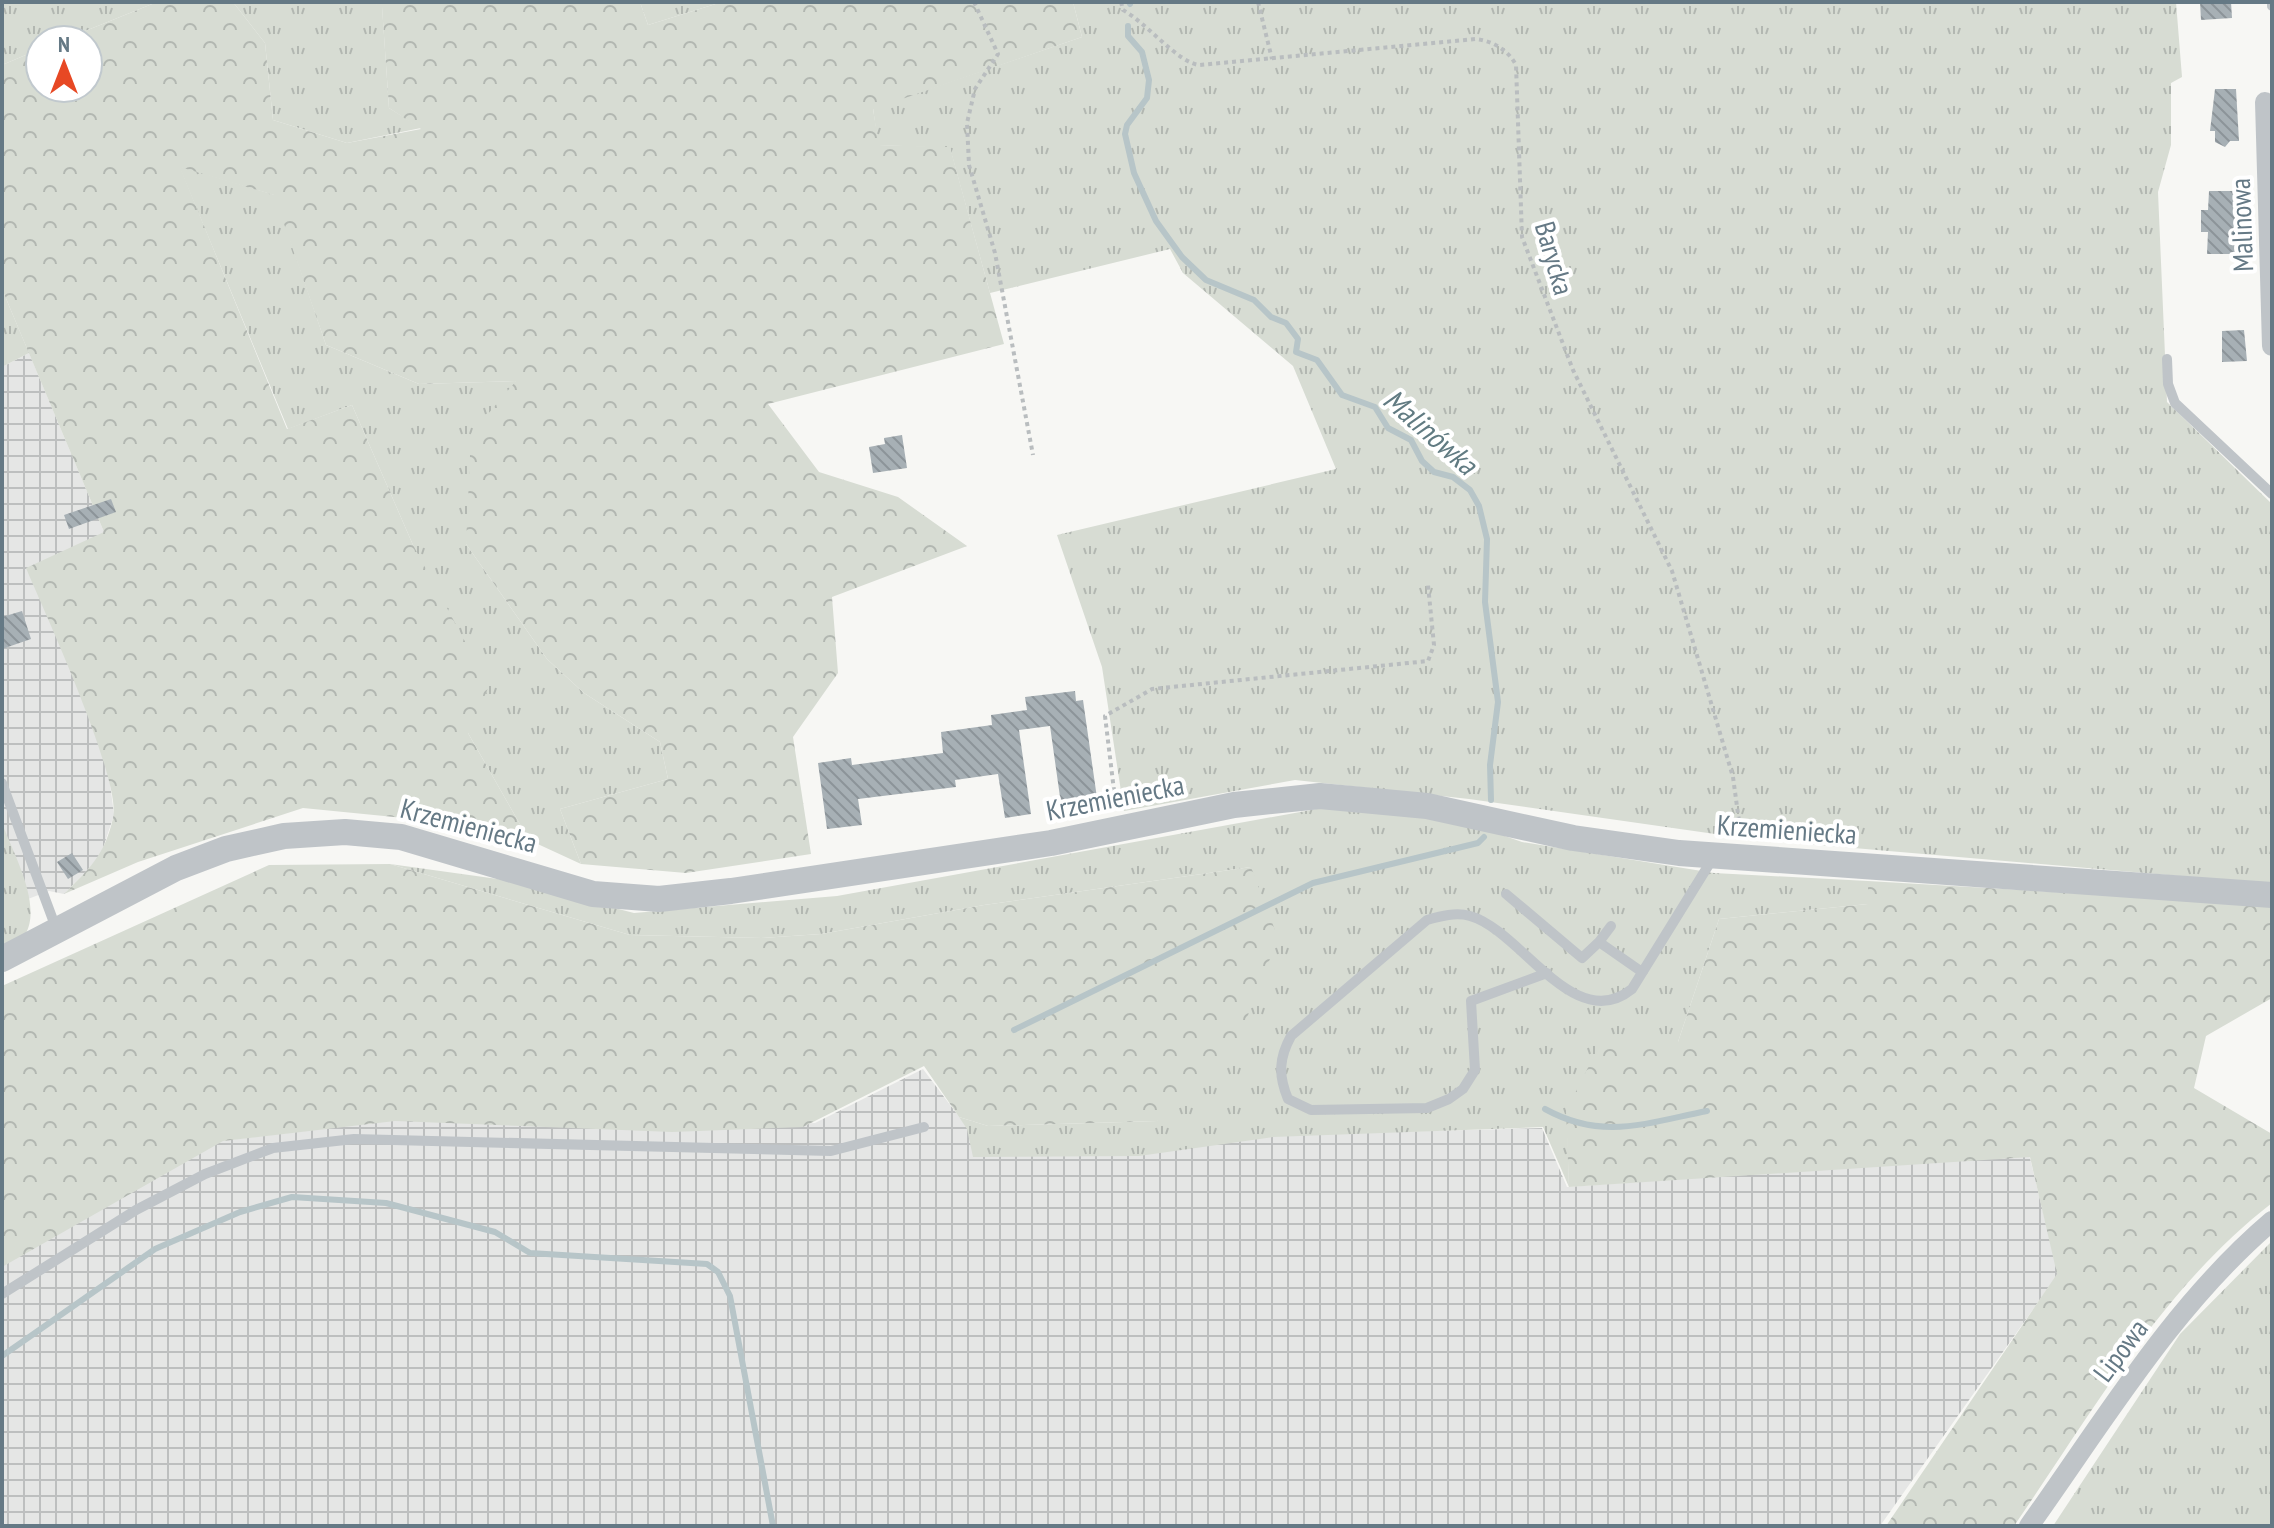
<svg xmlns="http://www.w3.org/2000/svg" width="2274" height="1528" font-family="'PT Sans Narrow',sans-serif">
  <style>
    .industrial { fill: url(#industrial-grid) }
    .grass { fill: url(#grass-tufts) }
    .forest { fill: url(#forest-crowns) }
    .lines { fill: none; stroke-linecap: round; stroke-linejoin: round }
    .stream { stroke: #b7c5c8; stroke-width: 6 }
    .building { fill: url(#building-back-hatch) }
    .path { stroke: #b9bdbf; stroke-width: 4; stroke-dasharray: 4 4; stroke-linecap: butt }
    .service { stroke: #bfc4c8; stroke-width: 10 }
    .minor { stroke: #bfc4c8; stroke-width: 20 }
    .tertiary { stroke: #bfc4c8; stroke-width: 26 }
    .labels { text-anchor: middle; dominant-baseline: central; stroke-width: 8; stroke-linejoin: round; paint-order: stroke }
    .street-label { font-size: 28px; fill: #657985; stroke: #fff }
    .water-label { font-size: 30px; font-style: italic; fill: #617b82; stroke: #fff }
  </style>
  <defs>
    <pattern id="industrial-grid" width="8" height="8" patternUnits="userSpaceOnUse" patternTransform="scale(2)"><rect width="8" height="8" fill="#e5e6e5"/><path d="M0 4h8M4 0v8" fill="none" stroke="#bdbfbf"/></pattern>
    <pattern id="grass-tufts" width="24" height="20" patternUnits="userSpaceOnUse" patternTransform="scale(2)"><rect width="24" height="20" fill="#d7dcd3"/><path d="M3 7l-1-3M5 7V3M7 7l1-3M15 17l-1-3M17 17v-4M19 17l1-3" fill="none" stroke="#b2b7b1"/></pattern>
    <pattern id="forest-crowns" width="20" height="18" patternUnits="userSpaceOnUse" patternTransform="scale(2)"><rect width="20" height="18" fill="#d7dcd3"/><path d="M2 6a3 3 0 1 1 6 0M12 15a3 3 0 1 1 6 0" fill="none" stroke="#b2b7b1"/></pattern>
    <pattern id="building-back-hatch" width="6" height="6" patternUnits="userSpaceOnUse" patternTransform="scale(2)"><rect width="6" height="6" fill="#a7b0b5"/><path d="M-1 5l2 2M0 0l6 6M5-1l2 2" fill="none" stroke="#8c9499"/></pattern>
  </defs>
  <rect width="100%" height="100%" fill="#f7f7f4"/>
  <path class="industrial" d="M29,353L104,532L109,775L114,815L100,857L64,894L49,891L28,899L2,823V367Z
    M923,1069L966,1126L1272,1135L1542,1128L1567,1187L2029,1154L2058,1274L1880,1526H2V1265L220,1141L397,1120L672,1131L815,1123Z"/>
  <path class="grass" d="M2,2H157L63,40H40V49L2,65Z
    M233,2H369L382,6L389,108L421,128L347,143L273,120L265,43Z
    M640,2H722L648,25Z
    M1073,2H2176L2182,77L2171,83V145L2158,192L2167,402L2272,504V884L1750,839L1469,799L1295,780L1124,811L1102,667L1057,535L1336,469L1293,366L1183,273L1170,249L990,293L950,148L878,145L873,108L1082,37Z
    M179,166L275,195L326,345L419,384L516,381L466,544L547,659L584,693L660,742L668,779L560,809L581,864L529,840L468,733L413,545L352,405L288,429Z
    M2,289L29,353L2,367Z
    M1322,808L1459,820L1522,842L1714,873L1868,881V904L1719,919L1678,1042L1567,1111L1569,1187L1543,1127L1273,1137L1139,1156L973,1157L967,1129L959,1117L988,1126L1157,1121L1251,867L984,905L821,934L762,938L630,935L390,864L505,880L634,913L837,896Z
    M2,823C13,853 43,905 25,935L2,947Z
    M2272,1241V1526H2053L2180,1334Z"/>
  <path class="forest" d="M157,2H233L265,43L273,120L347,143L421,129L389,108L382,7L369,2H640L648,25L722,2H1073L1082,37L873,109L879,145L950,147L1004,344L768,404L819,472L898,497L967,546L832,597L838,673L793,737L811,854L686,873L581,864L560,809L668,779L660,742L584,693L547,659L466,544L471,434L516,381L419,384L326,345L274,195L180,167L287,429L352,405L413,545L489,686L468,733L529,840L465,824L303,808L138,862L64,894C89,869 105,855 113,818C122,780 45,613 26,568L104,532L2,289V65L40,49V88H88V40H63Z
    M390,864L630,935L762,938L821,934L984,905L1251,867L1278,938L1229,1064L1157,1121L988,1126L959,1117L924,1066L803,1127L672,1132L395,1121L223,1141L2,1267V986L269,865Z
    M1868,881L2272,905V998L2206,1036L2194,1088L2272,1134V1203C2162,1288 2092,1413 2014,1526H1886L2057,1274L2030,1157L1569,1187L1566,1111L1601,1042H1678L1719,919L1868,904Z"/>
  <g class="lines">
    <path class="stream" d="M1129,2L1130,4
      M1128,26V36L1142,52L1149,80L1147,98L1127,125L1125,134L1134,173L1156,221L1182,257L1206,280L1254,300L1271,317L1286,323L1298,339L1296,352L1317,360L1342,395L1375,407L1388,428L1411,440L1422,461L1434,472L1453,477L1470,490L1479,506L1487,539L1485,602L1498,702L1490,765L1491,800
      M1014,1030L1313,883L1478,843L1484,837
      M1545,1109C1603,1141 1646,1123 1707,1111
      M2,1356L155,1249L240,1212L292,1197L386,1203L495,1232L530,1253L707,1264L718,1272L730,1296L773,1526"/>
  </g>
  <path class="building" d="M2200,2H2231L2232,18L2201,20Z
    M2215,89H2236L2239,141H2230L2225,147L2215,142V131H2210Z
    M2209,191H2236V254H2207L2208,232H2201V210H2208Z
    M2244,330L2247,361L2222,362V331Z
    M902,435L907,468L873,473L869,447L885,444L884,438Z
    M111,499L116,512L69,529L64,515Z
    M22,611L31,639L2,649V617Z
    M1075,691L1076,701L1083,700L1098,805L1062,811L1050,726L1019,730L1031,814L1005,818L998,774L955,780L956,787L858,799L862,825L827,829L818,763L851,758L852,765L943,753L941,732L992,725L991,715L1027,710L1025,697Z
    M72,853L83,870L68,879L57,862Z"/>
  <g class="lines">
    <path class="path" d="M974,2L998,54L975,89L967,123L969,165L995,253L1033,455
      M1121,2L1123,10C1148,24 1177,62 1199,65L1476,39C1493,41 1508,50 1516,65L1522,237L1573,370L1672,571L1733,777L1741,836
      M1258,2L1272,59
      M1116,807L1105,716L1152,689L1428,661L1434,645L1428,585"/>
    <path class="service" d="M2272,2V6
      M2167,359L2168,384L2175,403L2272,494
      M2,783L56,928
      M1506,894L1582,958L1599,942L1642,972
      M1599,942L1611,926
      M1547,973L1471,1001L1475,1070L1463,1089L1449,1099L1427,1108L1311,1110L1288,1099C1278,1075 1279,1058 1291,1036L1427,920C1441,916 1456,912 1470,916C1521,930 1574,1036 1632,989L1713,858
      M2,1294L136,1210L205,1174L273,1148L354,1139L831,1151L924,1127"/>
    <path class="minor" d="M2265,102L2272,346
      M2029,1526C2104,1421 2173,1305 2272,1221"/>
    <path class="tertiary" d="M2,959L176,868L226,849L284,836L345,832L401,837L593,894L659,899L731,891L1051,843L1234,805L1320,796L1427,806L1573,838L1679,853L2272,895"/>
  </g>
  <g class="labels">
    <g class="street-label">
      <text transform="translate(2241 225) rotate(-92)">Malinowa</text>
      <text transform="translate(1555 258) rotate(74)">Barycka</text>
      <text transform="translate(1115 797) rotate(-11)">Krzemieniecka</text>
      <text transform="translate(469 825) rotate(15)">Krzemieniecka</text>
      <text transform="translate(1787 829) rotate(4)">Krzemieniecka</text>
      <text transform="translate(2120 1350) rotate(-53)">Lipowa</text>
    </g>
    <g class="water-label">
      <text transform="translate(1431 431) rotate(41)">Malinówka</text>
    </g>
  </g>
  <rect width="2274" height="1528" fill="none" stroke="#657985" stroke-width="8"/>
  <g transform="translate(64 64)"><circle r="38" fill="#ffffff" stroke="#c1c9ce" stroke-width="2"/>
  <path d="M0-6L14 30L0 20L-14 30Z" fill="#e74824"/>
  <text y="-12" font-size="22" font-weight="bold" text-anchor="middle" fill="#657985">N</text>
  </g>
</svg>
